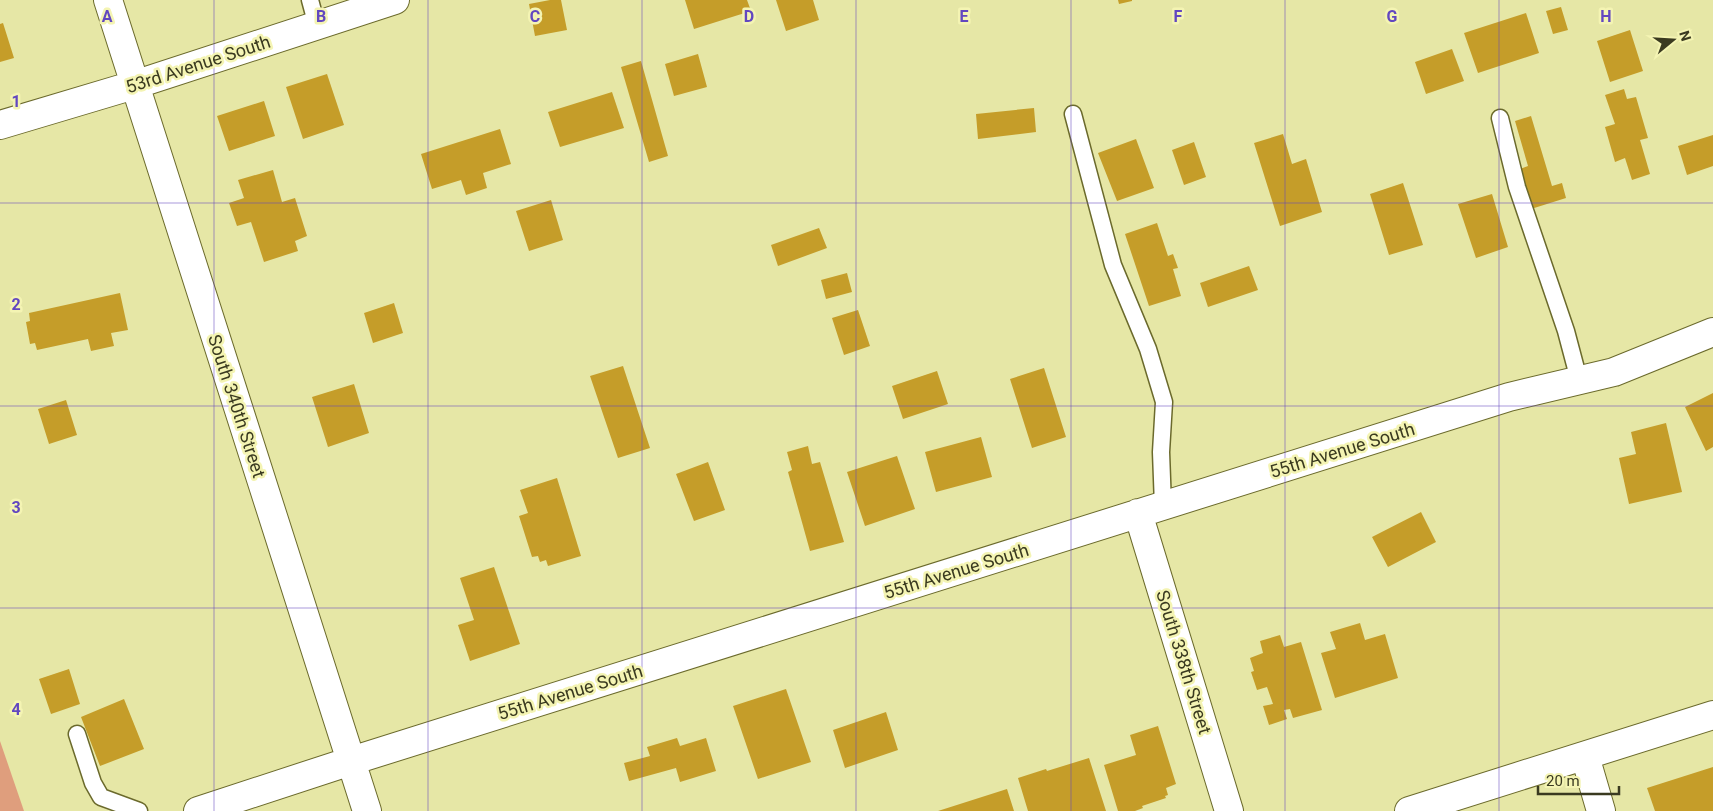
<svg xmlns="http://www.w3.org/2000/svg" width="1713" height="811" font-family="Roboto,sans-serif">
  <style>
    .green { fill: #df9e7d }
    .building { fill: #c59d29 }
    .lines { fill: none; stroke-linecap: round; stroke-linejoin: round }
    .lane-casing { stroke: #6b6a2c; stroke-width: 19 }
    .street-casing { stroke: #6b6a2c; stroke-width: 30 }
    .lane { stroke: #fff; stroke-width: 16 }
    .street { stroke: #fff; stroke-width: 28 }
    .grid { fill: none; stroke: #6247c0; stroke-width: 1; stroke-opacity: 0.55 }
    .labels { text-anchor: middle; dominant-baseline: central; stroke-width: 5; stroke-linejoin: round; paint-order: stroke }
    .street-label { font-size: 18px; fill: #3a3a20; stroke: #f4f4b3 }
    .grid-label { font-size: 16px; text-anchor: middle; font-weight: bold; fill: #6247c0; stroke: #f4f4b3; stroke-width: 5; stroke-linejoin: round; paint-order: stroke }
  </style>
  <rect width="100%" height="100%" fill="#e6e7a6"/>
  <path class="green" d="M0,741L24,811H0Z"/>
  <path class="building" d="M550,0H561L567,30L535,36L529,4Z
    M685,0H747L751,11L694,29Z
    M776,0H813L819,20L786,31Z
    M1118,0H1132V1L1119,4Z
    M1561,7L1568,30L1553,34L1546,11Z
    M1526,13L1539,53L1478,73L1464,33Z
    M3,23L14,58L0,62V24Z
    M1630,30L1643,71L1610,82L1597,41Z
    M1452,49L1464,81L1426,94L1415,62Z
    M698,54L707,87L674,96L665,64Z
    M641,61L668,156L649,162L621,67Z
    M327,74L344,125L303,139L286,87Z
    M1624,89L1627,99L1636,97L1648,138L1640,140L1650,174L1632,180L1625,158L1615,162L1605,127L1615,124L1605,95Z
    M612,92L624,128L560,147L548,112Z
    M264,101L275,136L229,151L217,116Z
    M1034,108L1036,132L978,139L976,114Z
    M1531,116L1552,186L1562,183L1566,198L1531,209L1520,169L1528,166L1515,121Z
    M500,129L511,164L483,173L487,188L466,195L461,180L432,189L421,154Z
    M1283,134L1292,164L1306,159L1322,212L1280,226L1254,143Z
    M1713,135V166L1687,175L1678,146Z
    M1136,139L1154,188L1117,201L1098,153Z
    M1194,142L1206,177L1184,185L1172,150Z
    M273,170L282,202L295,198L307,236L295,241L298,251L264,262L251,222L237,226L229,203L244,198L238,180Z
    M1403,183L1423,245L1389,255L1370,194Z
    M1492,194L1508,247L1476,258L1458,204Z
    M551,200L563,240L529,251L516,211Z
    M1157,223L1168,256L1173,254L1178,268L1173,269L1181,296L1149,306L1125,234Z
    M819,228L827,248L778,266L771,245Z
    M1249,266L1258,290L1208,307L1200,283Z
    M847,273L852,292L826,299L821,280Z
    M120,293L128,330L111,333L114,346L91,351L88,339L37,350L35,343L30,344L26,322L30,321L29,313Z
    M394,303L403,333L373,343L364,313Z
    M858,310L870,346L844,355L832,318Z
    M623,366L650,448L618,458L590,376Z
    M1044,368L1066,437L1032,448L1010,379Z
    M937,371L948,404L903,419L892,386Z
    M354,384L369,433L328,447L312,397Z
    M1713,393V447L1706,451L1685,407Z
    M66,400L77,435L49,444L38,409Z
    M1666,423L1682,492L1629,504L1619,458L1636,454L1631,432Z
    M981,437L992,477L936,492L925,452Z
    M808,446L812,464L820,462L844,542L810,551L788,472L792,470L787,452Z
    M897,456L915,509L865,526L847,472Z
    M708,462L725,510L694,521L676,474Z
    M557,478L581,556L548,566L546,560L540,562L538,556L532,557L519,516L528,513L520,490Z
    M1421,512L1436,542L1388,567L1372,537Z
    M494,567L520,644L470,661L458,625L474,620L460,578Z
    M1360,623L1365,640L1385,634L1398,678L1335,698L1321,653L1336,649L1330,632Z
    M1280,635L1284,647L1301,642L1322,710L1293,718L1290,709L1284,710L1287,719L1269,725L1263,706L1273,704L1267,687L1257,690L1251,672L1254,671L1250,658L1263,653L1260,641Z
    M69,669L80,704L51,714L39,679Z
    M786,689L811,762L758,779L733,706Z
    M124,699L144,749L100,766L81,717Z
    M886,712L898,750L845,768L833,730Z
    M1158,726L1176,784L1166,788L1168,795L1165,796L1166,798L1142,806L1143,808L1135,811H1118L1104,765L1136,755L1130,735Z
    M677,738L680,746L706,738L716,771L680,782L676,768L629,781L624,763L650,756L647,747Z
    M1089,758L1106,811H1028L1018,778L1046,769L1047,771Z
    M1713,767V811H1655L1647,788Z
    M1007,789L1014,811H938Z"/>
  <g class="lines">
    <defs>
      <path id="lane" d="M310,0L317,26
        M1073,114L1113,265L1148,349L1164,402L1161,452L1163,506
        M1500,118L1517,187L1566,331L1579,380
        M77,734L93,783L101,797L139,811"/>
      <path id="street" d="M108,0L367,811
        M0,125L134,85L395,0
        M1138,513L1229,811
        M1585,756L1601,811
        M198,811L351,761L1509,397L1614,372L1713,332
        M1409,811L1713,715"/>
    </defs>
    <use href="#lane" class="lane-casing"/>
    <use href="#street" class="street-casing"/>
    <use href="#lane" class="lane"/>
    <use href="#street" class="street"/>
  </g>
  <path class="grid" d="M214,0V811M428,0V811M642,0V811M856,0V811M1071,0V811M1285,0V811M1499,0V811M0,203H1713M0,406H1713M0,608H1713"/>
  <g class="labels">
    <g class="street-label">
      <text transform="translate(198 64) rotate(-18)">53rd Avenue South</text>
      <text transform="translate(237 406) rotate(72)">South 340th Street</text>
      <text transform="translate(1342 450) rotate(-17)">55th Avenue South</text>
      <text transform="translate(956 571) rotate(-17)">55th Avenue South</text>
      <text transform="translate(1184 662) rotate(73)">South 338th Street</text>
      <text transform="translate(570 692) rotate(-17)">55th Avenue South</text>
    </g>
  </g>
  <g class="grid-label">
    <text x="107" y="22">A</text>
    <text x="321" y="22">B</text>
    <text x="535" y="22">C</text>
    <text x="749" y="22">D</text>
    <text x="964" y="22">E</text>
    <text x="1178" y="22">F</text>
    <text x="1392" y="22">G</text>
    <text x="1606" y="22">H</text>
    <text x="16" y="107">1</text>
    <text x="16" y="310">2</text>
    <text x="16" y="513">3</text>
    <text x="16" y="715">4</text>
  </g>
  <g transform="translate(1673 40) rotate(72)" stroke="#f4f4b3" stroke-width="4" paint-order="stroke">
  <path d="M0-4L9 19L0 12L-9 19Z" fill="#3a3a20"/>
  <text y="-8" font-size="14" font-weight="bold" text-anchor="middle" fill="#3a3a20">N</text>
  </g>
  <path d="M1538 786v8h81v-8" fill="none" stroke="#3a3a20" stroke-width="2.5"/>
  <text x="1546" y="786" font-size="15" fill="#3a3a20" stroke="#f4f4b3" stroke-width="4" paint-order="stroke">20 m</text>
</svg>
